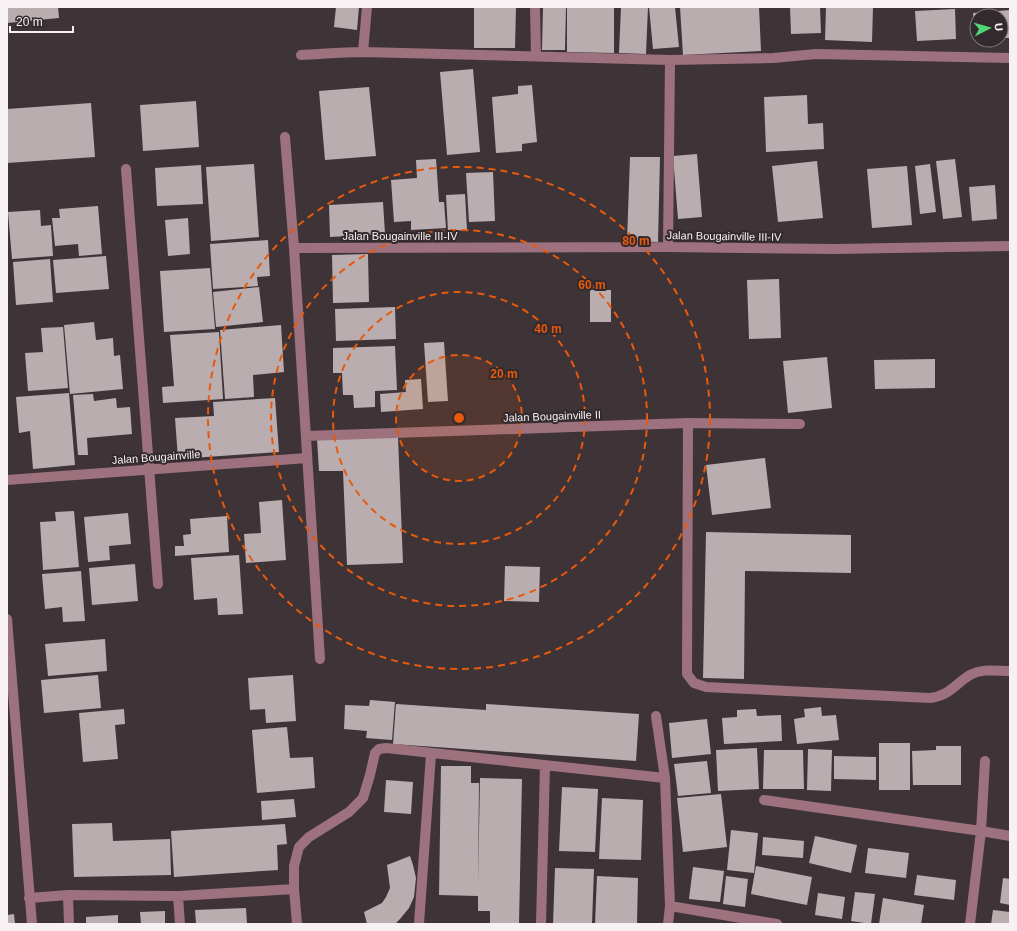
<svg xmlns="http://www.w3.org/2000/svg" width="1017" height="931" font-family="Helvetica,sans-serif">
  <style>
    .building { fill: #b9adb0 }
    .lines { fill: none; stroke-linecap: round; stroke-linejoin: round }
    .minor { stroke: #9d717e; stroke-width: 10 }
    .ring { fill: none; stroke: #e8590c; stroke-width: 2; stroke-dasharray: 7 5 }
    .labels { text-anchor: middle; dominant-baseline: central; stroke-width: 4; stroke-linejoin: round; paint-order: stroke }
    .street-label { font-size: 11px; fill: #f8f1f3; stroke: #332a2d }
    .centre { fill: #e8590c; stroke: #332a2d; stroke-width: 2 }
    .ring-label { font-size: 12px; text-anchor: middle; font-weight: bold; fill: #e8590c; stroke: #332a2d; stroke-width: 4; stroke-linejoin: round; paint-order: stroke }
  </style>
  <rect width="100%" height="100%" fill="#3e3437"/>
  <path class="building" d="M7,7H58L59,18L7,23Z
    M336,7H359L357,30L334,27Z
    M474,7H516L515,48H474Z
    M543,7H566L565,50H542Z
    M567,7H614V53L567,52Z
    M621,7H648L646,54L619,53Z
    M649,7H675L679,47L653,49Z
    M680,7H759L761,51L683,55Z
    M790,7H820L821,33L791,34Z
    M826,7H873L872,42L825,40Z
    M955,9L956,39L917,41L915,11Z
    M1010,10V38H1001V16H977V40H975L973,13Z
    M473,69L480,152L447,155L440,72Z
    M532,85L537,142L522,144V151L496,153L492,97L518,94V86Z
    M369,87L376,156L325,160L319,91Z
    M807,95L808,124L823,123L824,149L766,152L764,97Z
    M196,101L199,147L143,151L140,105Z
    M91,103L95,157L7,163V109Z
    M697,154L702,217L678,219L673,156Z
    M630,157H660L658,242L627,241Z
    M436,159L439,202H444L446,228L411,230V221L394,222L391,180L417,178L416,160Z
    M955,159L962,217L943,219L936,161Z
    M817,161L823,218L778,222L772,166Z
    M254,164L259,237L211,241L206,167Z
    M930,164L936,212L920,214L915,166Z
    M201,165L203,204L157,206L155,168Z
    M907,166L912,225L872,228L867,169Z
    M493,172L495,221L469,222L466,173Z
    M995,185L997,219L972,221L969,187Z
    M465,194L467,230L448,231L446,195Z
    M383,202L385,234L330,237L329,205Z
    M98,206L102,254L79,256L78,244L55,246L52,218H60L59,209Z
    M40,210L41,226L51,225L53,256L12,259L8,212Z
    M188,218L190,254L168,256L165,220Z
    M268,240L270,276L257,277L258,286L213,289L210,244Z
    M368,254L369,302L333,303L332,255Z
    M106,256L109,289L56,293L53,260Z
    M50,259L53,302L16,305L13,262Z
    M210,268L215,329L164,332L160,271Z
    M779,279L781,338L749,339L747,280Z
    M259,287L263,322L216,327L213,292Z
    M590,290H611V322H590Z
    M395,307L396,339L336,341L335,309Z
    M94,322L96,340L113,338L114,356L120,355L123,389L70,394L64,325Z
    M281,325L284,372L253,375L254,397L225,399L220,330Z
    M63,327L68,388L28,391L25,353L43,352L41,328Z
    M219,332L223,399L163,403L162,387L174,386L170,335Z
    M444,342L448,401L428,402L424,343Z
    M395,346L397,390L375,391V407L354,408L353,395H343L342,373H333V348Z
    M827,357L832,408L788,413L783,361Z
    M935,359V388L875,389L874,360Z
    M421,379L423,409L381,412L380,394L406,392L405,380Z
    M69,393L75,465L33,469L30,431L19,433L16,397Z
    M93,394L94,401L116,398L117,408L130,407L132,434L87,438L88,455H78L73,395Z
    M275,398L279,452L178,459L175,418L214,416L213,402Z
    M398,437L403,563L347,565L343,471H319L317,439Z
    M765,458L771,508L712,515L706,465Z
    M282,500L286,560L246,563L244,534L261,533L259,502Z
    M74,511L79,567L43,570L40,522L56,521L55,512Z
    M128,513L131,544L109,546L110,560L88,562L84,517Z
    M227,516L229,552L175,556V546H184L183,535L191,534L190,519Z
    M706,532L851,535V573L745,571L744,679L703,678Z
    M239,555L243,614L218,615L217,598L194,600L191,558Z
    M135,564L138,601L92,605L89,568Z
    M505,566L540,567L539,602L504,601Z
    M81,571L85,621L63,622L62,607L45,609L42,574Z
    M105,639L107,671L48,676L45,644Z
    M98,675L101,708L44,713L41,680Z
    M293,675L296,721L266,723L265,709L250,710L248,678Z
    M370,700L395,702L392,740L366,738L367,731L344,729L345,705L369,706Z
    M396,704L486,710V704L639,714L636,761L393,744Z
    M821,707L822,716L836,715L839,740L797,744L794,719L805,717L804,709Z
    M124,709L125,724L115,725L118,759L83,762L79,713Z
    M756,709L757,716L781,715L782,741L724,744L722,718L737,717V710Z
    M707,719L711,754L672,758L669,723Z
    M287,727L290,758L313,757L315,788L257,793L252,730Z
    M879,743H910V790H879Z
    M936,746H961V785H913L912,751L936,750Z
    M757,748L759,789L718,791L716,750Z
    M808,749L832,750L831,791L807,790Z
    M764,750H803L804,789H763Z
    M834,756L876,757V780L834,779Z
    M707,761L711,793L678,796L674,764Z
    M441,766H471V783H479L478,885L480,778L522,779L519,924H490V911H478V896L439,895Z
    M386,780L413,782L411,814L384,812Z
    M562,787L598,789L595,852L559,851Z
    M721,794L727,847L683,852L677,798Z
    M602,798L643,800L641,860L599,859Z
    M294,799L296,817L262,820L261,801Z
    M112,823L113,841L170,839L171,875L74,877L72,824Z
    M285,824L287,844L277,845L278,870L174,877L171,831Z
    M731,830L758,833L754,873L727,870Z
    M815,836L857,845L851,873L809,863Z
    M763,837L804,841L803,858L762,855Z
    M868,848L909,853L906,878L865,873Z
    M410,856L413,865L416,878L414,897L409,908L400,919L395,924H367L364,912L382,903L386,897L390,888L387,865Z
    M756,866L812,877L807,905L751,894Z
    M693,867L724,871L720,902L689,899Z
    M555,868L594,869L592,924H553Z
    M917,875L956,880L954,900L914,895Z
    M597,876L638,878L637,924H595Z
    M726,876L748,879L745,907L723,904Z
    M1003,878L1010,879V905L1000,903Z
    M855,892L875,894L871,924L851,921Z
    M818,893L845,897L842,919L815,915Z
    M883,898L924,905L921,924H879Z
    M246,908L247,924H196L195,910Z
    M993,910L1010,912V924H991Z
    M165,911V924H141L140,912Z
    M14,914L15,924H7V915Z
    M118,915V924H86V917Z"/>
  <g class="lines">
    <path class="minor" d="M535,7L536,56
      M363,52L367,7
      M301,55C322,54 342,52 363,52L670,60L773,58L816,54L1010,58
      M285,137L294,248L320,659
      M126,169L158,584
      M668,247L670,60
      M294,248L668,247L835,249L1010,246
      M688,423L687,674L694,683L706,687L930,698C949,696 955,684 970,675C982,668 997,671 1010,671
      M306,436L688,423L800,424
      M7,480L307,458
      M7,619L32,924
      M656,716L665,778
      M764,800L981,831L985,761
      M68,895L69,924
      M178,896L180,924
      M29,898L68,895L178,896L294,889
      M670,906L777,924
      M297,924L294,889V866L299,847L309,837L349,812L363,798L370,775L375,753L379,749L386,748L665,778L670,906L668,924
      M419,924L431,754
      M541,924L545,765
      M970,924L981,831L1010,836"/>
  </g>
  <circle cx="459" cy="418" r="63" fill="#e8590c" fill-opacity=".12"/>
  <g class="ring">
    <circle cx="459" cy="418" r="63"/>
    <circle cx="459" cy="418" r="126"/>
    <circle cx="459" cy="418" r="188"/>
    <circle cx="459" cy="418" r="251"/>
  </g>
  <g class="labels">
    <g class="street-label">
      <text x="400" y="236">Jalan Bougainville III-IV</text>
      <text transform="translate(724 236) rotate(1)">Jalan Bougainville III-IV</text>
      <text transform="translate(552 416) rotate(-2)">Jalan Bougainville II</text>
      <text transform="translate(156 457) rotate(-4)">Jalan Bougainville</text>
    </g>
  </g>
  <circle cx="459" cy="418" r="6" class="centre"/>
  <g class="ring-label">
    <text x="636" y="245">80 m</text>
    <text x="592" y="289">60 m</text>
    <text x="548" y="333">40 m</text>
    <text x="504" y="378">20 m</text>
  </g>
  <rect width="1017" height="931" fill="none" stroke="#f8f1f3" stroke-width="16"/>
  <g transform="translate(989 28) rotate(84)"><circle r="19" fill="#332a2d" stroke="#827a7c"/>
  <path d="M0-3L7 15L0 10L-7 15Z" fill="#4fd675"/>
  <text y="-6" font-size="11" font-weight="bold" text-anchor="middle" fill="#f8f1f3">U</text>
  </g>
  <path d="M10 26v6h63v-6" fill="none" stroke="#f8f1f3" stroke-width="2"/>
  <text x="16" y="26" font-size="12" fill="#f8f1f3" stroke="#332a2d" stroke-width="3" paint-order="stroke">20 m</text>
</svg>
